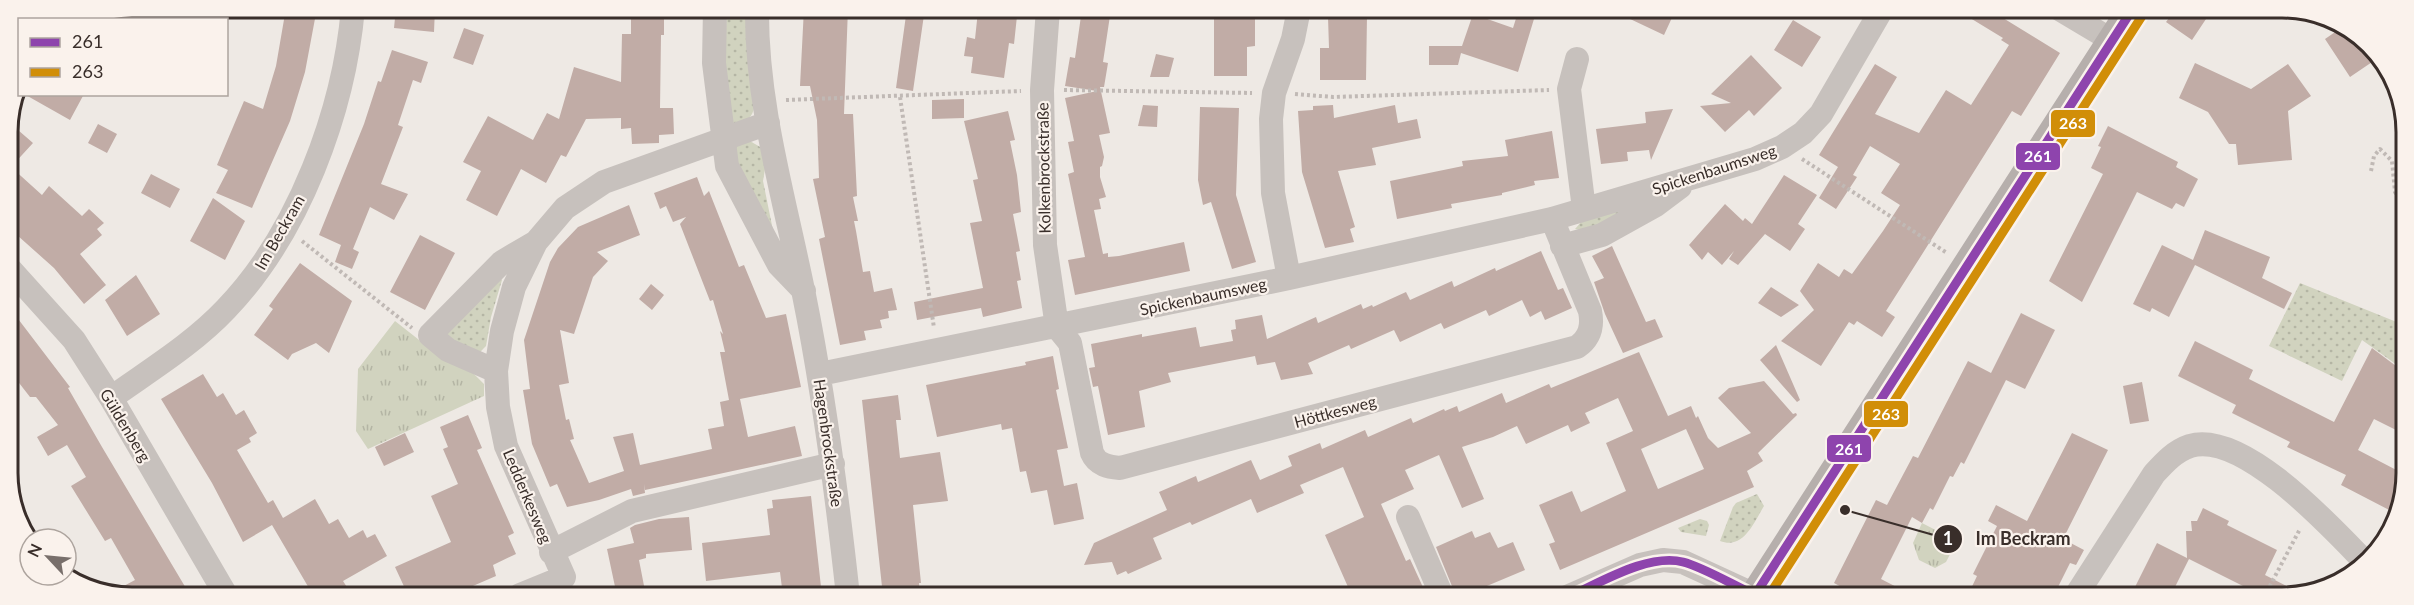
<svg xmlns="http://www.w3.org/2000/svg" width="2414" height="605" font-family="Lato,sans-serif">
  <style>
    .grass { fill: url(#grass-dots) }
    .park { fill: url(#park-tufts) }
    .building { fill: #c1aca6; fill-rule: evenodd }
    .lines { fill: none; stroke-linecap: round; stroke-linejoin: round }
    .path { stroke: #c0b9b5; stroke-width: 4; stroke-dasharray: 3 3; stroke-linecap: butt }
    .minor { stroke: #c7c1bd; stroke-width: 24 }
    .major { stroke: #b6afac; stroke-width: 30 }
    .bus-1-casing { stroke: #faf2ec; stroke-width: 14 }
    .bus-2-casing { stroke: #faf2ec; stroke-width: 14 }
    .bus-1 { stroke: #8e44ad; stroke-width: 9 }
    .bus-2 { stroke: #d18e08; stroke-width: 9 }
    .labels { text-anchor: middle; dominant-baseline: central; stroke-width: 4.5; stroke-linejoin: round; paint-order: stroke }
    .street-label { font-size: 16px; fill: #392e2a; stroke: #faf2ec }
    .rim { fill: none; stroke: #392e2a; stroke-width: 3 }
    .leader { fill: none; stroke: #392e2a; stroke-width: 2 }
    .callout-dot { fill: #392e2a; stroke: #faf2ec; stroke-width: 2 }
    .mark-label { font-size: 18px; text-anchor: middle; font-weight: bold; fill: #fff }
    .callout-label { font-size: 18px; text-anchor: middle; font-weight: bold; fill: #392e2a; stroke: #faf2ec; stroke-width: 4.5; stroke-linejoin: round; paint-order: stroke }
    .line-badge { stroke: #faf2ec; stroke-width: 2 }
    .badge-label { font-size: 16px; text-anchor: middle; font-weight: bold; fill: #fff }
  </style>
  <defs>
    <pattern id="grass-dots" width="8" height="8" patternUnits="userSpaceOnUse" patternTransform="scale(1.5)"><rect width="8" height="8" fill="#d1d3bf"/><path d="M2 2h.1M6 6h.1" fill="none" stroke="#b4b5a4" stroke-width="1.8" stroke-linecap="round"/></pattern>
    <pattern id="park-tufts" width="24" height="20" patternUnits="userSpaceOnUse" patternTransform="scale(1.5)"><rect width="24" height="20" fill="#d1d3bf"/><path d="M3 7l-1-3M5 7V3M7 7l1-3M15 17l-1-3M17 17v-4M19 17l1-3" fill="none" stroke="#b4b5a4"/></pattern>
  </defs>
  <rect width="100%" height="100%" fill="#eee9e4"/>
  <path class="grass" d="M727,8H747L754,107C753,117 747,120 739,124L729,122L725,51Z
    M748,140L762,148L766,163L763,181L778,255L730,150Z
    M1648,201L1590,231L1575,229L1582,221Z
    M500,278L502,280L491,317L486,346L478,354L446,338L447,328Z
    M2300,283L2404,325V370L2362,340L2342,381L2269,346Z
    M1757,494L1764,506C1754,522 1744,550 1720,541L1733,507L1736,503Z
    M1700,519L1707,521L1709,525L1706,536L1681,532L1678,528Z"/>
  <path class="park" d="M395,321L442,358L471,371L484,384V396L368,449L356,431L358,369Z
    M1922,523L1957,541L1946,562L1935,568L1919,560L1913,543Z"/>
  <path class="building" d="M286,8H317L305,72L290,121L252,208L216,193L228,170L217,165L244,101L263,109L276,66Z
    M396,8H435L434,32L394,28Z
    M631,8H661V15H664V35H661L660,108H673L674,134L659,135V143L632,144L631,128L621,129V118L586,119L566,157L561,155L546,183L521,169L497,216L466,200L481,171L463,162L488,116L533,140L547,113L559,119L574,67L621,82L622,34H631Z
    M804,8H848L844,114H853L857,196L853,197L858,221H854L856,231L863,272L870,271L874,292L892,288L897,310L888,311L889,318L880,320L882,328L864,331L866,340L840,345L819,239L825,237L813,179L819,178L817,120L810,86H800Z
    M907,8H925L913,91L896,88Z
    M1082,9H1111L1103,62L1108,63L1104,87H1100L1110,133L1099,135L1104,157L1102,166L1100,167V177L1106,197L1099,199L1101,209L1094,210L1103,254L1108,253V257L1119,256L1184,242L1190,271L1075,295L1068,260L1085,257L1068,174L1074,172L1068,142L1074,141L1065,98L1097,91L1065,86L1070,57L1075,58Z
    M1214,9H1233V16H1255V46L1247,47V76H1214Z
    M1519,9H1537L1518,72L1461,53L1458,65H1429V46H1462L1473,14L1513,28Z
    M1609,9H1676L1664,35Z
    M1957,10H1990L2060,53L2021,116L2012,111L1921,256L1886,311L1895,317L1882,337L1857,321L1854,325L1849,322L1821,366L1781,341L1814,310L1800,291L1818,263L1839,277L1844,269L1852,274L1883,231L1900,205L1881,193L1900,164L1870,146L1853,175L1857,177L1836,209L1819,198L1838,167L1819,155L1875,64L1897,77L1875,114L1919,133L1946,90L1971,105L2009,45L2001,40L2003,38Z
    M2175,10H2212L2192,40L2166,22Z
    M978,11L1017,16L1014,44L1009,43L1004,78L971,73L973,57L964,56L967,37L975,39Z
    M1367,16L1366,80H1320V48H1329L1328,17Z
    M1793,20L1821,37L1802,67L1774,50Z
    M464,28L484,35L473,65L453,58Z
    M2341,28L2370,44L2378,58L2350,77L2325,39Z
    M392,50L428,62L421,83L413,80L398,125L403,127L381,184L408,194L394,220L370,207L353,249L359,252L352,269L335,262L341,245L319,235L364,124L378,81L381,82Z
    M1156,54L1174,58L1169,77H1150Z
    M1751,55L1782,88L1754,116L1749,110L1725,132L1700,106L1731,103L1711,94Z
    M2195,63L2251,89L2288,64L2311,96L2288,111L2292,160L2238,165L2236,144H2229L2208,112L2179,98Z
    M24,94H84L70,120Z
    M964,99V118L932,119V100Z
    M1143,105L1158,106L1157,127L1138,126Z
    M1333,105L1334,118L1395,105L1398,123L1417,119L1421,138L1372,148L1376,165L1338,171L1355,227L1350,229L1354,242L1325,248L1302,172L1298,111L1313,110V106Z
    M1200,107L1239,108L1236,195L1256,262L1232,269L1211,202L1203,205L1198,180Z
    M1673,109L1651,160L1649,150L1627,152L1628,161L1601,164L1596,129L1646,123L1645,112Z
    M1008,111L1015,140L1010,141L1017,175L1021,212L1013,214L1020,251L1016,252L1021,280L1017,281L1022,308L983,317L981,308L917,320L914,302L983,288L970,223L982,221L973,180L978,179L964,121Z
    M98,124L117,134L107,153L88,143Z
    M2108,126L2178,162L2176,167L2198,179L2184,207L2176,203L2172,209L2137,192L2082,302L2049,281L2103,174L2091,168L2101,147L2098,146Z
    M18,130L33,143L11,167L42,195L49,186L82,216L89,209L104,223L97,229L102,235L80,254L106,285L84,304L54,268L8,227V142Z
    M1552,131L1559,178L1534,181L1535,185L1502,193V195L1451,204L1452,208L1397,219L1390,181L1463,166L1462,161L1508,156L1505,140Z
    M151,174L180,189L170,208L141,193Z
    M1784,175L1817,195L1798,224L1805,229L1790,251L1765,234L1738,265L1729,259L1734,251L1722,265L1708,252L1702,260L1689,245L1725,204L1743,221L1745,218L1752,224Z
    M697,177L704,196L709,191L739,267L744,265L766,318L786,314L801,387L740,399L748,437L795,426L802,456L645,490L644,484L645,493L633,496L631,489L599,500L567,507L557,484L550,487L532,444L523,390L530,389L524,340L550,262L558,248L578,227L629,205L640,235L597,252L608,261L593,277L574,334L560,330L569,383L559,385L566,420L569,419L574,439L570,440L589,483L624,471L613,437L633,433L640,465L712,449L708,429L724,426L720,402L729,400L720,352H725L720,331L723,334L713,300L710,301L680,224L686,217L673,222L666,206L660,209L654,193Z
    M213,198L245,221L225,260L190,241Z
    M2205,230L2270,257L2262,278L2292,293L2284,309L2195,265L2169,317L2152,308L2150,312L2133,304L2162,245L2193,260Z
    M420,235L455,253L425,310L390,292Z
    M1612,246L1646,322L1655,319L1663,337L1623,353L1605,314L1594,282L1604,278L1592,256Z
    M1541,251L1558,290L1563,288L1572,308L1545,320L1541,311L1530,317L1522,300L1489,316L1486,310L1444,329L1441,323L1400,342L1394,330L1351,349L1349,345L1308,363L1313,374L1281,380L1275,362L1257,365L1255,356L1168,373L1171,382L1139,391L1145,427L1108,435L1098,386L1093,387L1089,368L1095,367L1091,344L1142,334V337L1196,327L1200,347L1233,341L1231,330L1236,329L1235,320L1262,315L1267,339L1316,317L1318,323L1361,304L1363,309L1372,305L1373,307L1406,292L1410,300L1452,281L1454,287L1495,268L1496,271Z
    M300,263L352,301L329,353L316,343L292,354L288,360L254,335L273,309L269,306Z
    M136,275L160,314L127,336L105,300Z
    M651,284L664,295L652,310L639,299Z
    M1771,287L1799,305L1781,317L1758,303Z
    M9,307L70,387L68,388L102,447L190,595H107L135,580L111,538L105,541L71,486L86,477L67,445L48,456L37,437L58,425L36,397H30L9,370Z
    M2021,313L2055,330L2025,389L2006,380L1964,464L1961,462L1953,477L1950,476L1933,510L1930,508L1922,523L1912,517L1881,579L1916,597H1844L1847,590L1834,583L1876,500L1887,505L1913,456L1918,458L1968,361L1991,373Z
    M2195,341L2253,370L2249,379L2334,422L2372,348L2404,372V434L2374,419L2358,450L2404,474V498L2395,513L2341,485L2346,475L2287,447L2290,442L2232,413L2236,405L2178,376Z
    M1776,345L1800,400L1797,402L1760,360Z
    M1639,352L1668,416L1691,406L1696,418L1698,416L1708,438L1718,448L1751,433L1718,398L1729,388L1764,381L1793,414L1796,413L1797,415L1758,453L1763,461L1747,471L1754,487L1560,570L1549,544L1555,542L1539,505L1572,491L1581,512L1626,491L1606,443L1633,431L1618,398L1585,413L1590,423L1571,432L1568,425L1526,444L1517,426L1493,437L1462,447L1484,499L1462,508L1439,455L1405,470L1414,489L1381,504L1406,561L1410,559L1427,596H1352L1325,535L1364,517L1343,467L1300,485L1304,493L1257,513L1251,499L1192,525L1190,522L1153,538L1162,559L1128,574L1126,571L1117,575L1112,562L1084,565L1094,543L1167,510L1159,492L1196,476L1198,482L1251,460L1260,480L1292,466L1288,456L1320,443L1322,449L1365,430L1368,437L1411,418L1413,423L1444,409L1445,411L1457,406L1459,412L1502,393L1506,403L1549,384L1551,388ZM1686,429L1704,469L1658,489L1641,449Z
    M1053,356L1059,389L1056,390L1068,448L1057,450L1064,486L1077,483L1084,519L1054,525L1047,490L1031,493L1026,471L1020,472L1012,428L1002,430L1001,424L937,437L926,385L1026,365L1025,362Z
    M203,374L217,397L223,393L236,415L244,410L257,433L249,438L251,442L237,450L268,503L273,500L283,518L315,499L329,524L338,519L349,538L363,530L367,538L375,534L387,556L343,581L352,595H313L272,525L243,542L212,483L161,399Z
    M2142,382L2149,421L2130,424L2123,386Z
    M898,395L901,420H896L900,458L940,452L948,501L913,505L921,583H919L920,596H883L862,400Z
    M468,415L482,448L477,450L514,533L508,536L516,554L493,565L496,576L452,595H408L395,567L451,542L431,496L458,484L443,449L448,447L440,427Z
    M405,433L414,452L384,466L375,447Z
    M2072,433L2108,450L2063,539L2084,550L2076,565L2070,563L2053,597H1967L1977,576L1973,574L1997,526L1988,521L1996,505L2027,521Z
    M811,496L822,596H783L780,572L706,581L702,543L770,535L767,509L773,508L772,500Z
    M2203,508L2229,521L2227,525L2277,550L2265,575L2300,593L2290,597H2265L2189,559L2170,597H2130L2157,543L2187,558L2186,531H2192L2191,521H2197Z
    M689,517L692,550L646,554V558L639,560L646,596H617L607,549L634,543L630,528L635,525L659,519Z
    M1472,531L1475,538L1490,532L1498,548L1513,542L1525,570L1463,596H1456L1436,547Z"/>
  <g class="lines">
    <path class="path" d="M1064,90L1252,93
      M1295,94L1333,97L1549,90
      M900,97L934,328
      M786,100L1021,91
      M1802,159L1947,253
      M2371,171L2374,156L2380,149L2392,161L2395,192L2404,205
      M302,241L412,328
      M2178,597L2182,588L2228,597
      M2264,597L2300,529"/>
    <path class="minor" d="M715,8L714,63L727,166L779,265L804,291
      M757,8C756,105 785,200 804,295C824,394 837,495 848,596
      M1048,9L1042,90L1045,245L1057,327L1070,343L1092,453C1097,465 1109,467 1120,468L1577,347C1590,338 1593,326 1590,311L1552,219
      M2061,10L2113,41
      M1577,59L1569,89L1584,209
      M1562,246L1602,235L1656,205L1680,187
      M9,268L74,340L111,398L226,595
      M1289,278L1273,193L1271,119L1274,93L1293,39L1299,9
      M496,371L448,350L430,335L502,262L536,242
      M820,374L1289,278L1552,219L1755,159L1782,147L1803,133L1821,114L1882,9
      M111,398C150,370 193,344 226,309C299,233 344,111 353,8
      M1408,517L1442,596
      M551,552L632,511L833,464
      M520,595L564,577L506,446L498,407L496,371L502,331L514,287L536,242L565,208L604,182L768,123
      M1567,597L1640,565L1663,560L1683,562L1759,597
      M2075,597L2154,474C2165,462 2175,451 2190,446C2243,430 2332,528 2366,563"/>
    <path class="major" d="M1754,597L2132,10"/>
    <defs>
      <path id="bus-1" d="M1755,595L2132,10
        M1568,597C1600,583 1648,553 1683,562C1703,567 1735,586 1755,595"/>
      <path id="bus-2" d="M1768,597L2142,16"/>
    </defs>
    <use href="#bus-1" class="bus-1-casing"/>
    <use href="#bus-2" class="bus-2-casing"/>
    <use href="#bus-1" class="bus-1"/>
    <use href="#bus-2" class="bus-2"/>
  </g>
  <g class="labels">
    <g class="street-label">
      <text transform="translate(1043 168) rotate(-91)">Kolkenbrockstraße</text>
      <text transform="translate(1714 169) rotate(-18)">Spickenbaumsweg</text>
      <text transform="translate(279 232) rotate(-60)">Im Beckram</text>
      <text transform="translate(1203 296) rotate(-12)">Spickenbaumsweg</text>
      <text transform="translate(1335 411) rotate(-15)">Höttkesweg</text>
      <text transform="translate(126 425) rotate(59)">Güldenberg</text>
      <text transform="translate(829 443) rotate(82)">Hagenbrockstraße</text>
      <text transform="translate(528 496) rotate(67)">Ledderkesweg</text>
    </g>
  </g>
  <path d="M0 0H2414V605H0ZM132 18H2282A114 114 0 0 1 2396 132V473A114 114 0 0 1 2282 587H132A114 114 0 0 1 18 473V132A114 114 0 0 1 132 18Z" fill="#faf2ec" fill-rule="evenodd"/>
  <path class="rim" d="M132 18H2282A114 114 0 0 1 2396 132V473A114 114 0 0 1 2282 587H132A114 114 0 0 1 18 473V132A114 114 0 0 1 132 18Z"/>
  <path class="leader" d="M1845 510L1948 539"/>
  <g class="callout-dot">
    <circle cx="1845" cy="510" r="6"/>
    <circle cx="1948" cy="539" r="15"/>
  </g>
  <g class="mark-label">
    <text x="1948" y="545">1</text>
  </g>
  <g class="callout-label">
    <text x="2023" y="545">Im Beckram</text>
  </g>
  <g class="line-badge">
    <rect x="2050" y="109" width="46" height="29" rx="6" fill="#d18e08"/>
    <rect x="2015" y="142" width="46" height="29" rx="6" fill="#8e44ad"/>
    <rect x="1863" y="400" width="46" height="28" rx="6" fill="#d18e08"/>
    <rect x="1826" y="434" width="46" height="29" rx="6" fill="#8e44ad"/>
  </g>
  <g class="badge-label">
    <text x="2073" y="129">263</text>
    <text x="2038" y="162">261</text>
    <text x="1886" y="420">263</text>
    <text x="1849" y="455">261</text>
  </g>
  <rect x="18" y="18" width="210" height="78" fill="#faf2ec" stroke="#ada49e" stroke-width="1.5"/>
  <rect x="30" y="38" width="30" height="9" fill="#8e44ad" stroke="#ada49e" stroke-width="1.5"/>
  <text x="72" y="48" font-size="18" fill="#392e2a">261</text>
  <rect x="30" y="68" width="30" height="9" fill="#d18e08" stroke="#ada49e" stroke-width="1.5"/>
  <text x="72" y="78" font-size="18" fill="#392e2a">263</text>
  <g transform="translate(48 557) rotate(296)"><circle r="28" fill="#faf2ec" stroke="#ada49e" stroke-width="1.5"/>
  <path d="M0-4.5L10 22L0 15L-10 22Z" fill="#786f6b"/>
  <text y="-9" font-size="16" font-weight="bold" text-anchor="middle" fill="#392e2a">N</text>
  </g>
</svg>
